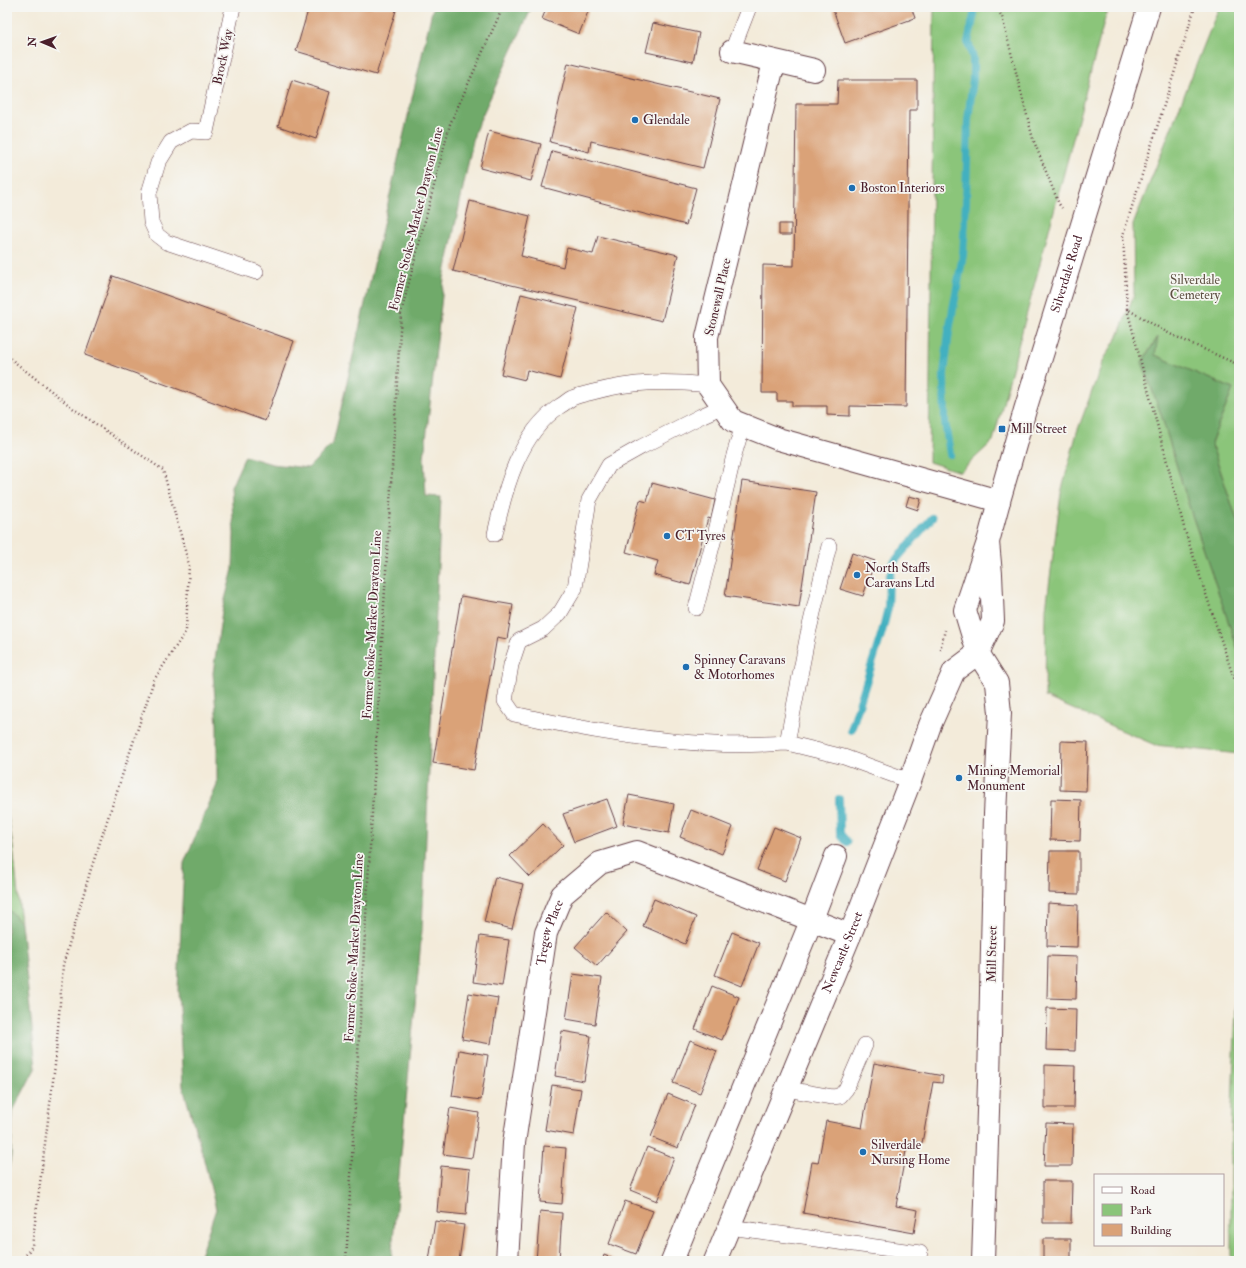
<svg xmlns="http://www.w3.org/2000/svg" width="1246" height="1268" font-family="'IM FELL Double Pica',serif">
  <style>
    .green { fill: #8bc57a; stroke: #6a7252 }
    .forest { fill: #70aa6a; stroke: #5d644a }
    .lines { fill: none; stroke-linecap: round; stroke-linejoin: round }
    .stream { stroke: #43b0c0; stroke-width: 8 }
    .building { fill: #daa278 }
    .service-casing { stroke: #633e45; stroke-width: 16 }
    .minor-casing { stroke: #633e45; stroke-width: 24 }
    .tertiary-casing { stroke: #633e45; stroke-width: 24 }
    .secondary-casing { stroke: #633e45; stroke-width: 24 }
    .path { stroke: #633e45; stroke-width: 2.5; stroke-dasharray: 1 3; stroke-linecap: butt }
    .service { stroke: #fff; stroke-width: 15 }
    .minor { stroke: #fff; stroke-width: 22 }
    .tertiary { stroke: #fff; stroke-width: 22 }
    .secondary { stroke: #fff; stroke-width: 22 }
    .poi-dot { fill: #1f6fb2; stroke: #f6f6f2; stroke-width: 1.5 }
    .labels { text-anchor: middle; dominant-baseline: central; stroke-width: 3.5; stroke-linejoin: round; paint-order: stroke }
    .street-label { font-size: 13px; fill: #4a1f2b; stroke: #f6f6f2 }
    .poi-label { font-size: 13px; fill: #4a1f2b; stroke: #f6f6f2; text-anchor: start }
    .park-label { font-size: 13px; fill: #5e5143; stroke: #f6f6f2 }
  </style>
  <rect width="100%" height="100%" fill="#f6f6f2"/>
  <filter id="ink" filterUnits="userSpaceOnUse"><feTurbulence type="fractalNoise" baseFrequency=".025" numOctaves="2"/><feDisplacementMap in="SourceGraphic" scale="8" xChannelSelector="R" yChannelSelector="G"/><feConvolveMatrix kernelMatrix="1 2 1 2 8 2 1 2 1" color-interpolation-filters="sRGB"/></filter>
  <filter id="wash" filterUnits="userSpaceOnUse"><feTurbulence type="fractalNoise" baseFrequency=".012" numOctaves="4" result="noise"/><feDisplacementMap in="SourceGraphic" scale="16" xChannelSelector="R" yChannelSelector="G"/><feGaussianBlur stdDeviation="0.9" result="paint"/><feColorMatrix in="noise" values="0 0 0 0 0 0 0 0 0 0 0 0 0 0 0 0 0 1.4 0 .05"/><feComposite in="paint" operator="in"/></filter>
  <g filter="url(#wash)">
    <rect width="100%" height="100%" fill="#f3ebda"/>
    <path class="green" d="M934,7H1108L993,441L960,472L929,462Z
      M1219,7H1239V526L1211,443L1233,389L1155,355L1157,338L1142,362L1161,414L1189,506L1239,653V754L1155,745L1045,697L1046,609L1061,493L1077,432L1103,361L1119,334L1134,294L1133,225Z
      M7,810L13,847L21,923L7,908Z
      M1239,931V1261H1231V1133Z"/>
    <path class="forest" d="M434,7H532L475,131L444,278L424,458L426,496L441,497L422,930L391,1261H198L216,1209L203,1156L183,1087L178,989L184,863L217,785V725L213,673L222,611L233,569L234,534L231,487L245,456L272,464L308,468L333,443L432,11Z
      M1158,337L1155,355L1233,389L1211,443L1239,526V653L1189,506L1161,414L1142,362Z
      M7,908L21,923L36,1067L13,1111L11,1156L7,1177Z"/>
    <g class="lines">
      <path class="stream" d="M950,454L945,422L944,374L949,331L963,255L966,202L968,120L973,79V58L968,42L974,15
        M851,730L882,632L888,608L889,579L894,562L932,518
        M839,799L840,834L847,842"/>
    </g>
    <g id="blocks">
      <path class="building" d="M309,7H397L376,75L296,51Z
        M547,7H590L579,34L542,19Z
        M832,7H911L915,18L845,43Z
        M653,23L699,33L693,62L646,52Z
        M568,63L720,99L703,168L591,141L589,152L550,142Z
        M292,80L330,92L316,139L278,126Z
        M838,80H917V110H909L906,407L850,406V416L827,415V406H792V401H777V393H762L763,265L794,266L796,104H837Z
        M489,131L541,144L531,181L480,168Z
        M552,151L696,188L686,225L542,187Z
        M470,201L530,216L521,256L563,267L567,248L593,254L598,236L678,255L662,321L453,271Z
        M779,224H791V235H779Z
        M113,276L294,341L265,421L85,355Z
        M521,294L578,308L560,379L527,370L525,380L501,374Z
        M742,481L816,492L799,607L725,596Z
        M652,483L715,500L711,519L708,518L690,585L654,575L658,561L626,552L640,500L647,502Z
        M909,496L921,499L918,510L906,506Z
        M852,553L875,561L863,596L840,589Z
        M461,596L513,605L507,639L497,637L474,770L433,763Z
        M1061,741L1088,742L1086,791L1060,790Z
        M629,795L674,804L669,833L623,824Z
        M607,799L617,826L574,842L563,814Z
        M1051,799L1081,800L1080,841L1050,840Z
        M691,810L733,827L722,854L680,837Z
        M543,824L563,845L530,877L510,856Z
        M774,827L801,838L785,881L757,870Z
        M1050,851H1079V894L1049,893Z
        M495,877L523,884L512,929L484,922Z
        M654,899L696,917L685,944L643,926Z
        M1048,903L1078,905L1077,947L1047,946Z
        M606,912L627,932L597,966L575,947Z
        M732,932L759,943L742,986L715,975Z
        M480,936L509,940L502,986L473,982Z
        M1048,956L1077,957L1076,999L1047,998Z
        M573,974L602,978L595,1024L566,1019Z
        M712,986L739,997L722,1040L695,1029Z
        M469,993L498,998L491,1044L462,1039Z
        M1047,1008L1076,1009L1075,1051L1046,1050Z
        M562,1031L591,1036L584,1081L555,1076Z
        M690,1040L717,1051L700,1093L673,1083Z
        M459,1050L488,1055L481,1100L452,1096Z
        M874,1063L943,1076L942,1083L933,1082L922,1143L908,1140L896,1206L918,1210L914,1233L803,1213L812,1162L818,1163L826,1121L862,1128Z
        M1045,1065L1075,1066L1074,1108H1045Z
        M552,1085L581,1089L574,1135L545,1130Z
        M668,1094L695,1105L678,1148L651,1137Z
        M450,1108L479,1113L472,1158L443,1154Z
        M1046,1123L1073,1124L1072,1166H1044Z
        M544,1146L566,1148L562,1204L540,1202Z
        M647,1147L674,1158L657,1201L630,1190Z
        M441,1166L470,1169L466,1215L437,1212Z
        M1043,1181H1072L1071,1223H1043Z
        M625,1201L653,1211L636,1254L609,1244Z
        M540,1211L562,1213L559,1261H536Z
        M435,1221L464,1225L459,1261H429Z
        M1043,1239H1071V1261H1043Z
        M604,1255L619,1261H602Z"/>
    </g>
  </g>
  <g filter="url(#ink)">
    <use href="#blocks" fill-opacity="0" stroke="#633e45" stroke-width="1"/>
    <g class="lines">
      <defs>
        <path id="service" d="M233,7L206,132L191,131L171,142L158,163L149,193L151,222L157,235L166,242L256,272
          M732,51L749,7
          M723,406L701,416L641,447L609,465L589,500L575,588L560,613L543,629L519,641L511,665L505,701L514,714C580,729 647,741 714,744C738,746 763,744 787,743
          M495,534C505,488 519,434 560,406C564,404 568,400 572,398C579,395 586,394 593,392C635,381 666,381 708,385
          M829,546L808,634L787,743L844,757L910,781
          M696,608L717,527L734,455L743,425
          M787,1089L832,1097L840,1096L846,1089L865,1045
          M729,1227L920,1253"/>
        <g id="minor">
          <path d="M732,51L814,70"/>
          <path d="M774,62L707,337L708,385L733,421L778,439L999,501"/>
          <path id="s1" d="M507,1261L514,1143L546,933L562,895L600,863L637,852L850,935"/>
          <path d="M672,1261L812,919L836,856"/>
        </g>
        <path id="tertiary" d="M978,653L997,683L1000,713L995,814L989,1081L983,1261"/>
        <g id="secondary">
          <path id="s2" d="M978,653L965,610L988,542L999,501L1025,410L1149,7"/>
          <path id="s3" d="M715,1261L850,935L910,781L930,725L954,671L978,653L993,621L991,574L988,542"/>
        </g>
      </defs>
      <use href="#service" class="service-casing"/>
      <use href="#minor" class="minor-casing"/>
      <use href="#tertiary" class="tertiary-casing"/>
      <use href="#secondary" class="secondary-casing"/>
      <path class="path" d="M996,7L1002,17L1033,139L1059,204L1062,208
        M1195,7L1123,235L1127,309L1170,334L1239,365
        M1127,309L1185,531L1239,694
        M7,356L74,409L163,470L189,565L186,631L154,680L90,872L63,965L55,1065L32,1246L22,1261
        M940,650L945,630
        M346,1261L401,313L450,124L503,7"/>
      <use href="#service" class="service"/>
      <use href="#minor" class="minor"/>
      <use href="#tertiary" class="tertiary"/>
      <use href="#secondary" class="secondary"/>
    </g>
  </g>
  <g class="poi-dot">
    <circle cx="635" cy="120" r="4"/>
    <circle cx="852" cy="188" r="4"/>
    <rect x="998" y="425" width="8" height="8" rx="2"/>
    <circle cx="667" cy="536" r="4"/>
    <circle cx="857" cy="575" r="4"/>
    <circle cx="686" cy="667" r="4"/>
    <circle cx="959" cy="778" r="4"/>
    <circle cx="863" cy="1152" r="4"/>
  </g>
  <g class="labels">
    <g class="street-label">
      <text transform="translate(223 57) rotate(-78)">Brock Way</text>
      <text transform="translate(416 219) rotate(-76)">Former Stoke-Market Drayton Line</text>
      <text stroke="none"><textPath href="#s2" startOffset="396">Silverdale Road</textPath></text>
      <text transform="translate(718 297) rotate(-77)">Stonewall Place</text>
      <text transform="translate(372 625) rotate(-87)">Former Stoke-Market Drayton Line</text>
      <text stroke="none"><textPath href="#s1" startOffset="332">Tregew Place</textPath></text>
      <text transform="translate(354 948) rotate(-87)">Former Stoke-Market Drayton Line</text>
      <text stroke="none"><textPath href="#s3" startOffset="334">Newcastle Street</textPath></text>
      <text transform="translate(992 954) rotate(-89)">Mill Street</text>
    </g>
    <g class="poi-label">
      <text x="643" y="120">Glendale</text>
      <text x="860" y="188">Boston Interiors</text>
      <text x="1010" y="429">Mill Street</text>
      <text x="675" y="536">CT Tyres</text>
      <text x="865" y="568">North Staffs<tspan x="865" dy="15">Caravans Ltd</tspan></text>
      <text x="694" y="660">Spinney Caravans<tspan x="694" dy="15">&amp; Motorhomes</tspan></text>
      <text x="967" y="771">Mining Memorial<tspan x="967" dy="15">Monument</tspan></text>
      <text x="871" y="1145">Silverdale<tspan x="871" dy="15">Nursing Home</tspan></text>
    </g>
    <g class="park-label">
      <text x="1195" y="280">Silverdale<tspan x="1195" dy="15">Cemetery</tspan></text>
    </g>
  </g>
  <rect width="1246" height="1268" fill="none" stroke="#f6f6f2" stroke-width="24"/>
  <rect x="1094" y="1174" width="130" height="72" fill="#f6f6f2" stroke="#b1a0a2"/>
  <rect x="1102" y="1187" width="20" height="6" fill="#ffffff" stroke="#b1a0a2"/>
  <text x="1130" y="1194" font-size="12" fill="#4a1f2b">Road</text>
  <rect x="1102" y="1204" width="20" height="12" fill="#8bc57a" stroke="#b1a0a2"/>
  <text x="1130" y="1214" font-size="12" fill="#4a1f2b">Park</text>
  <rect x="1102" y="1224" width="20" height="12" fill="#daa278" stroke="#b1a0a2"/>
  <text x="1130" y="1234" font-size="12" fill="#4a1f2b">Building</text>
  <g transform="translate(42 42) rotate(272)" stroke="#f6f6f2" stroke-width="3" paint-order="stroke">
  <path d="M0-3L7 15L0 10L-7 15Z" fill="#4a1f2b"/>
  <text y="-6" font-size="11" font-weight="bold" text-anchor="middle" fill="#4a1f2b">N</text>
  </g>
</svg>
